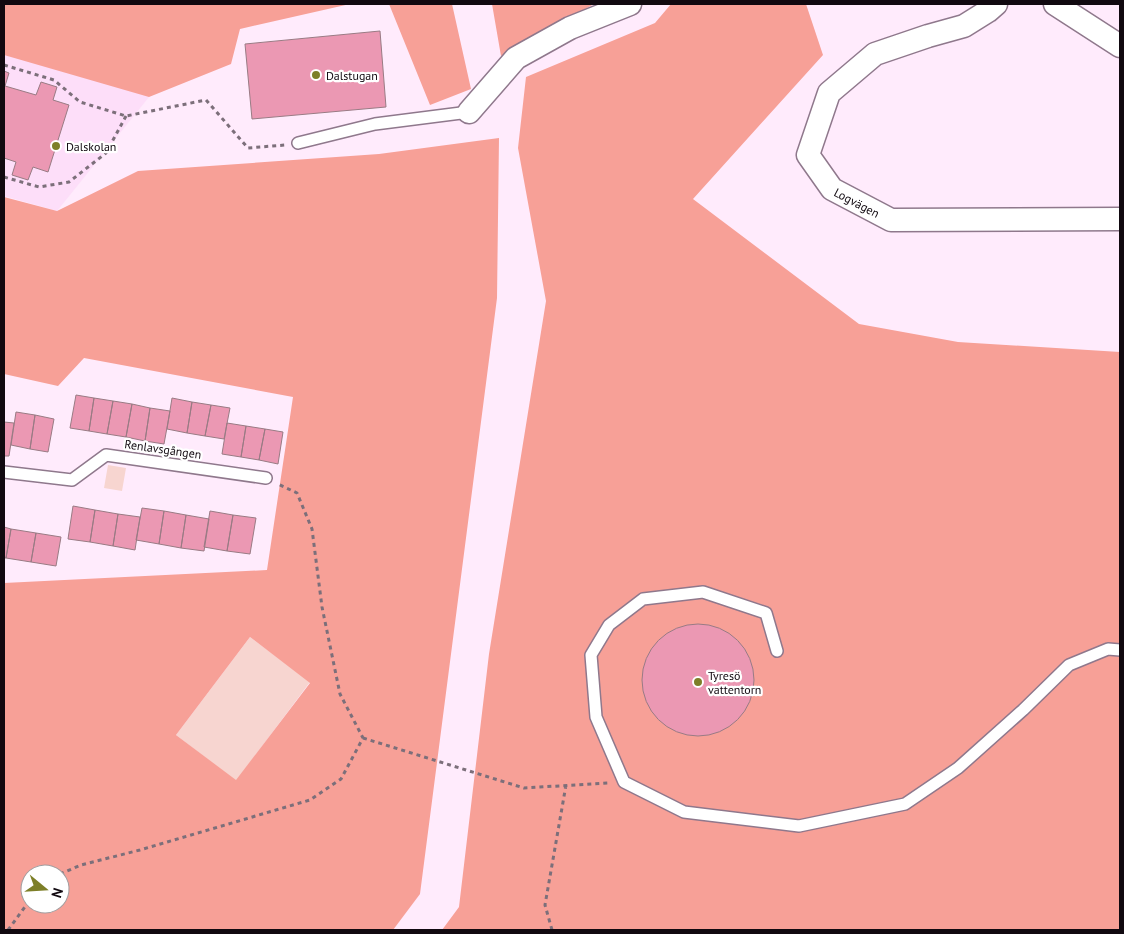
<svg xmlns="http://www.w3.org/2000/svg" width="1124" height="934" font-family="'PT Sans',sans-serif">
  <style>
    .built { fill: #fddef9 }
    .green { fill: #f7d5d0 }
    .forest { fill: #f7a097; fill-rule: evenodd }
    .building { fill: #eb98b3; stroke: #997b84 }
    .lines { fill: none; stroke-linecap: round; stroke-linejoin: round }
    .lane-casing { stroke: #8f788c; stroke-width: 14 }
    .street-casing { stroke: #8f788c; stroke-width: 25 }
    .path { stroke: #7c6f7a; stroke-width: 3; stroke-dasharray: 4 4; stroke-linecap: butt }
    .lane { stroke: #fff; stroke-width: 11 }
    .street { stroke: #fff; stroke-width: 22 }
    .poi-dot { fill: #7d7f28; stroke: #fff; stroke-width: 2 }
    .labels { text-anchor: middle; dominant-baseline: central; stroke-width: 4.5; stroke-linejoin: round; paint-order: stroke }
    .poi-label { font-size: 12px; fill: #110910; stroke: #fff; text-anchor: start }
    .street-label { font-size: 12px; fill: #110910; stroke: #fff }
  </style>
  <rect width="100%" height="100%" fill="#ffebfc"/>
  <path class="built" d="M4,4H130L149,97L57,211L4,196Z"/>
  <path class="green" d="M108,465L126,468L122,491L104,488Z
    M250,637L310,682L236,781L176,735Z"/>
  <path class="forest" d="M4,4H350L240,29L231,64L149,97L4,55Z
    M389,4H452L471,89L430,105Z
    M492,4H594L501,56Z
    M671,4H806L823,55L693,199L859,324L958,342L1120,352V930H442L459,907L489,654L546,301L518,148L526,77L655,23Z
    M499,138L497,298L420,894L393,930H4V583L267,570L293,397L84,358L58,386L4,374V197L57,211L138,171L379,154ZM250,637L310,683L236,780L176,735ZM30,874H60V904H30Z"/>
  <path class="building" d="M380,31L386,107L252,119L245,44Z
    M4,71L9,73L5,86L36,95L41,82L57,87L53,100L69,105L48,172L33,167L28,180L12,175L16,162L4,158Z
    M76,395L94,398L89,431L70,428Z
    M94,398L113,401L107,434L89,431Z
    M172,398L192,402L187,433L167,429Z
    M113,401L132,404L126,437L107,434Z
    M192,402L211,405L205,436L187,433Z
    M132,404L150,408L145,441L126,437Z
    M211,405L230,408L224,439L205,436Z
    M150,408L170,411L164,444L145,441Z
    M16,412L35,415L30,449L11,445Z
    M35,415L54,419L48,452L30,449Z
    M4,422L14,423L9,456H4Z
    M227,423L246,426L241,457L222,454Z
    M246,426L265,429L259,460L241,457Z
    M265,429L283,432L278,464L259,460Z
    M73,506L95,510L90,542L68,539Z
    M142,508L164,511L159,544L136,540Z
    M95,510L118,514L113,546L90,542Z
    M164,511L186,515L181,548L159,544Z
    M210,511L233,515L227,551L204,547Z
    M118,514L140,517L135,550L113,546Z
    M186,515L209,519L204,551L181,548Z
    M233,515L256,518L250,554L227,551Z
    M4,527L11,529L6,558H4Z
    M11,529L36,533L31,562L6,558Z
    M36,533L61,537L56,566L31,562Z
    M642 680a56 56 0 1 1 112 0a56 56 0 1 1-112 0Z"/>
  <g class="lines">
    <defs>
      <path id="lane" d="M298,143L375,124L469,112
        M4,472L72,480L106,455L266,478
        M777,651L766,613L703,592L643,599L609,625L591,655L596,717L624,782L684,812L799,826L905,804L958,768L1023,710L1069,665L1108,649L1120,650"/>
      <g id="street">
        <path id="s1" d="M996,4L988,11L964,26L928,36L875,54L829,93L808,155L832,189L891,220L1120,219"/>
        <path d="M1055,4L1120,46"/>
        <path d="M469,112L516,58L570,28L630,4"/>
      </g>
    </defs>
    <use href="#lane" class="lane-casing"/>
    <use href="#street" class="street-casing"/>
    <path class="path" d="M4,65L54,80L80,102L126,116L206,100L248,148L285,145
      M4,177L39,187L69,182L106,153L126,116
      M363,738L524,788L608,783
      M60,874L81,865L140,850L310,800L341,779L363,738L340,694L322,607L312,529L297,493L278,484
      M8,930L30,900
      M552,930L545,905L566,785"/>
    <use href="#lane" class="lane"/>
    <use href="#street" class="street"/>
  </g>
  <g class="poi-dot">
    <circle cx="316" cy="75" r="5"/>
    <circle cx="56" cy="146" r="5"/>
    <circle cx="698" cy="682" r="5"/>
  </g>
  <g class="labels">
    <g class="poi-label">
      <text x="326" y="75">Dalstugan</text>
      <text x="66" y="146">Dalskolan</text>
      <text x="708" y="675">Tyresö<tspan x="708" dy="14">vattentorn</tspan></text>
    </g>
    <g class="street-label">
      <text stroke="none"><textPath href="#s1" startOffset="328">Logvägen</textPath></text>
      <text transform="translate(163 449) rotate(8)">Renlavsgången</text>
    </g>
  </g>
  <rect width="1124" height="934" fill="none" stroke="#110910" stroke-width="10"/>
  <g transform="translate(45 889) rotate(108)"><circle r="24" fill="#ffffff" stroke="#a09d9f"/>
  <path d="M0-4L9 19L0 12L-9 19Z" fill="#7d7f28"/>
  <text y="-8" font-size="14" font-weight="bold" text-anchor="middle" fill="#110910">N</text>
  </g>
</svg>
